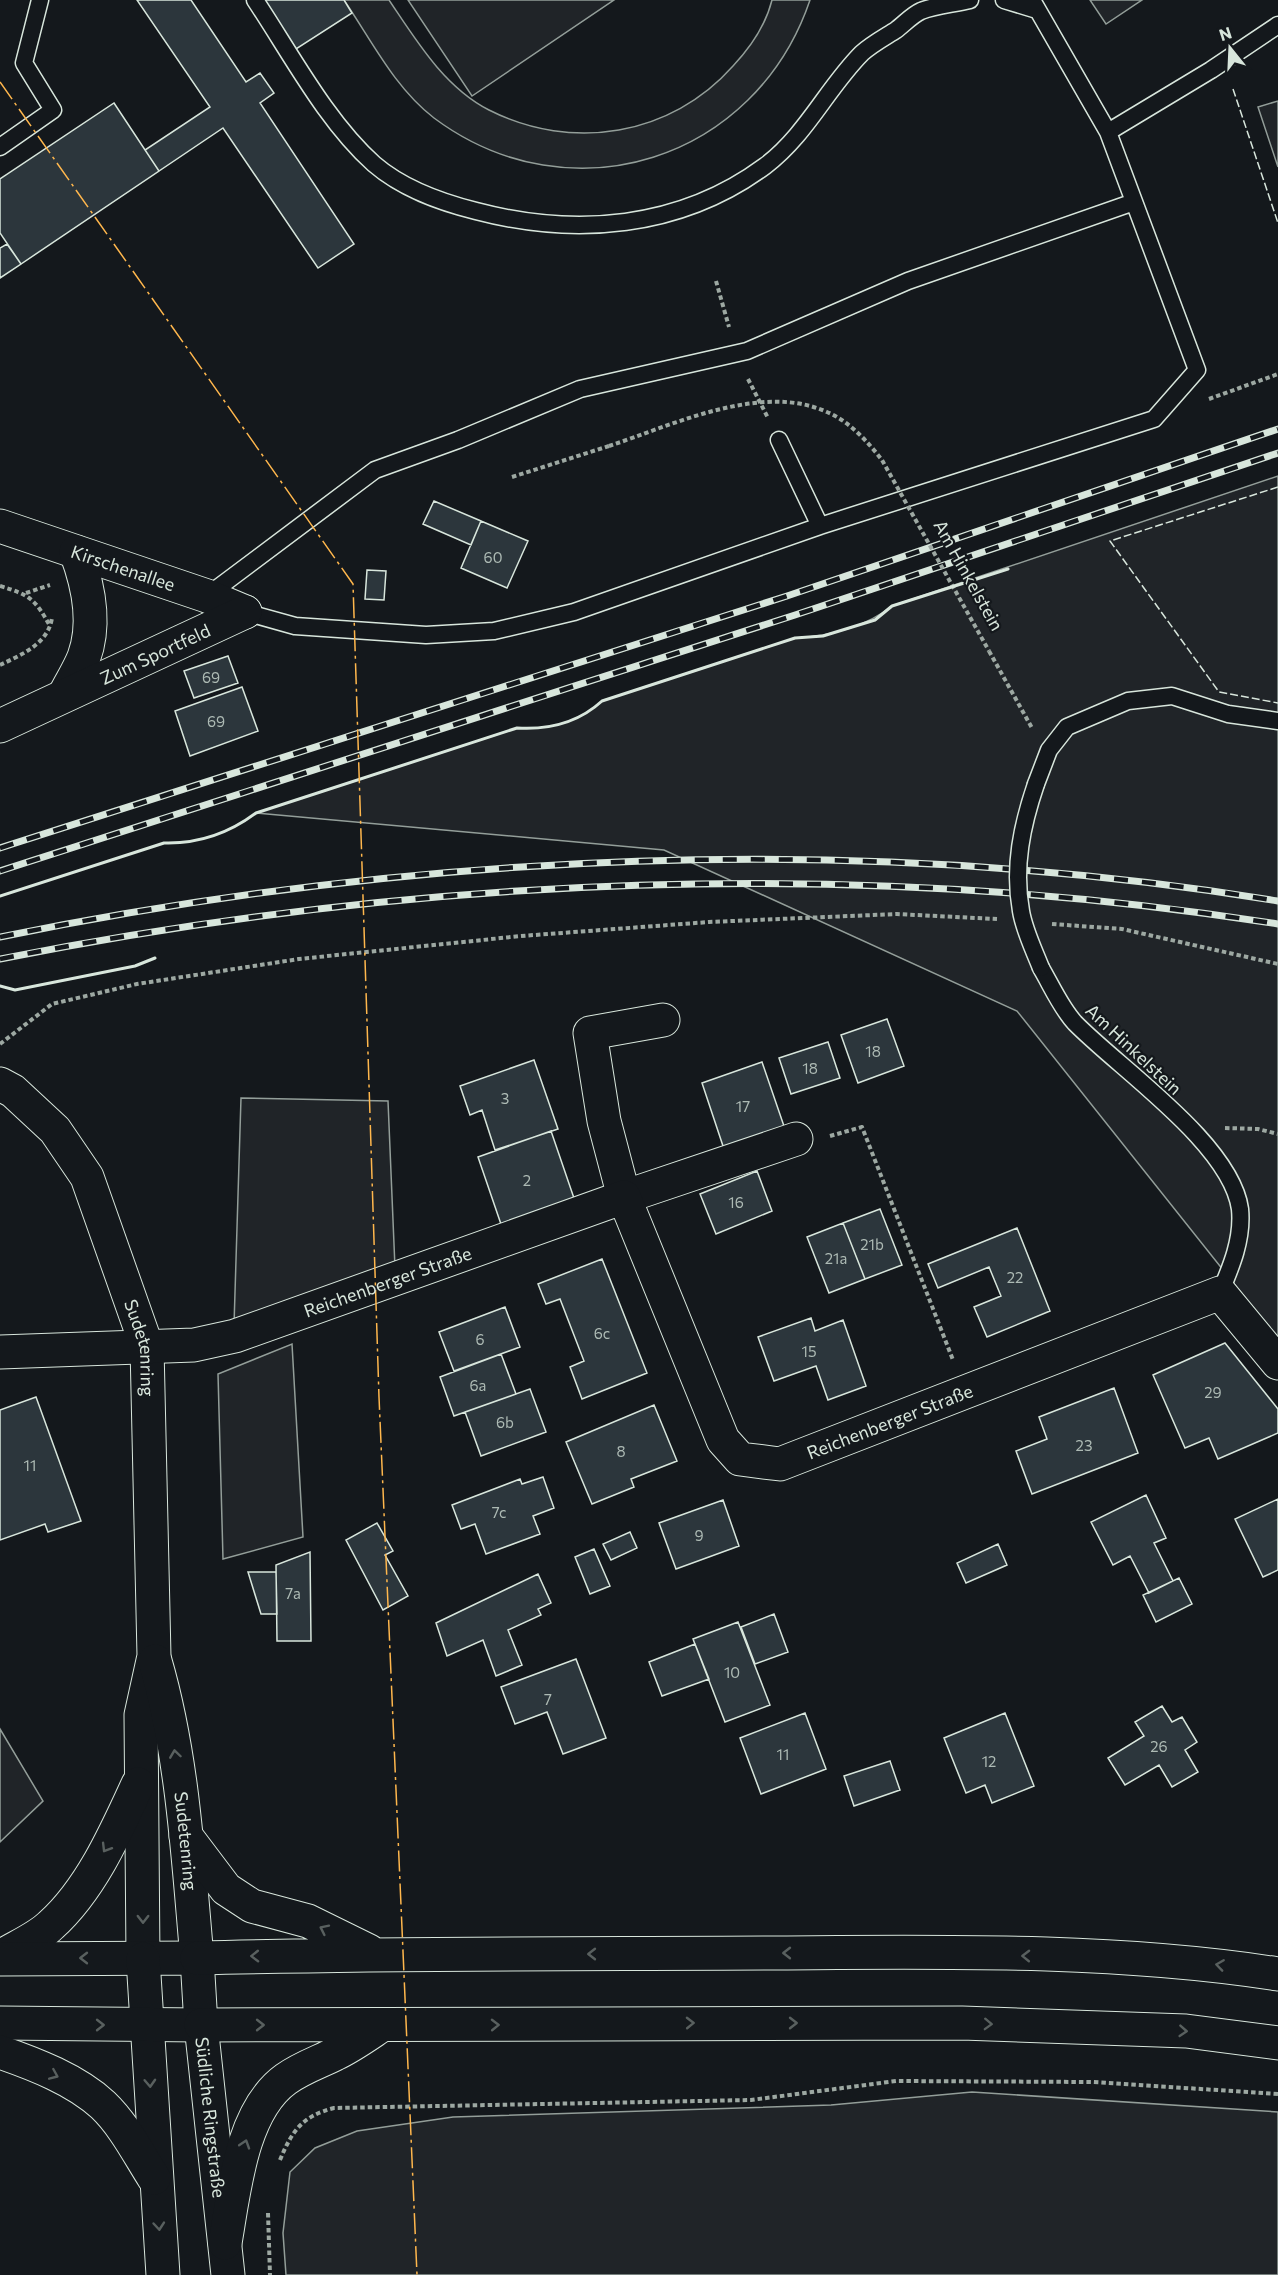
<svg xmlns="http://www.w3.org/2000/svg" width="1278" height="2275" font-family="Commissioner,sans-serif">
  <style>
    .green { fill: #202428; stroke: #939e99; stroke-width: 1.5 }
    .building { fill: #2c363c; stroke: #d8e6dc; stroke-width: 1.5 }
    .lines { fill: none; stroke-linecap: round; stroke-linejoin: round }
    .lane-casing { stroke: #d8e6dc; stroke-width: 19 }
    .street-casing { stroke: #d8e6dc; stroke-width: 35 }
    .secondary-casing { stroke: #d8e6dc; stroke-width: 35 }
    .highway-casing { stroke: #d8e6dc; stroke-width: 35 }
    .path { stroke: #9da8a2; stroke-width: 4; stroke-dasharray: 4.5 3; stroke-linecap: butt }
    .lane { stroke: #14181c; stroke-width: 16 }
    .street { stroke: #14181c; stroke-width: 33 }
    .secondary { stroke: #14181c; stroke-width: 33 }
    .highway { stroke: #14181c; stroke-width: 33 }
    .rail-casing { stroke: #d8e6dc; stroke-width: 7 }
    .rail { stroke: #14181c; stroke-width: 4.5; stroke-dasharray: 14; stroke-linecap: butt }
    .lane-bridge-casing { stroke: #d8e6dc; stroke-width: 19; stroke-linecap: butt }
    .path-bridge { stroke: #9da8a2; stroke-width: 4; stroke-dasharray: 4.5 3; stroke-linecap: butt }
    .lane-bridge { stroke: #14181c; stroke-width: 16 }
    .fence { stroke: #d8e6dc; stroke-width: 1.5; stroke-dasharray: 8 3; stroke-linecap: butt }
    .wall { stroke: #d8e6dc; stroke-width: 3 }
    .power { stroke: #ffb74d; stroke-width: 1.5; stroke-dasharray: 21 4.5 3 4.5; stroke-linecap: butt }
    .oneway { stroke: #59605f }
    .labels { text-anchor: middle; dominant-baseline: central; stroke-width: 4.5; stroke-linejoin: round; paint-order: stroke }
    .number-label { font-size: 15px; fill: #adbab4 }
    .street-label { font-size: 18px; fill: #d8e6dc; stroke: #14181c }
  </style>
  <rect width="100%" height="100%" fill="#14181c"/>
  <path class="green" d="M344,0H389C416,40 444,87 489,110C572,152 671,136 733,66C750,48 766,24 772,0H810C756,160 571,220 434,118C394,87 372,41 344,0Z
    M408,0H614L472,96Z
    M1090,0H1142L1106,24Z
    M1278,101V167L1258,107Z
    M1278,476V1339L1017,1011L664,850L256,813L517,728C549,730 578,723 602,701L795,638C830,636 864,628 892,606Z
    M241,1098L388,1101L395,1268L234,1325Z
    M292,1344L303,1537L223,1559L218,1374Z
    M0,1729L43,1801L0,1842Z
    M972,2092L1278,2112V2275H286L283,2233L290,2172L315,2148L357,2131L453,2117L831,2105Z"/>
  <path class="building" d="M137,0H191L246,82L260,73L274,93L260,103L354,244L318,268L223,128L159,171L145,150L210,107Z
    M264,0H344L352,13L296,49Z
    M114,103L159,171L21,264L0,233V179Z
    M7,244L21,264L0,278V248Z
    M434,501L481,521L471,545L423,524Z
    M481,521L528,541L507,588L461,568Z
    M367,570L386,571L384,600L365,599Z
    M228,656L238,683L194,698L184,671Z
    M242,687L258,731L190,756L175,711Z
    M887,1019L904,1066L858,1083L841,1035Z
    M828,1042L840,1078L791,1094L779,1058Z
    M534,1060L558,1129L495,1150L482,1110L470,1115L460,1086Z
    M762,1062L785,1129L724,1149L702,1083Z
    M551,1131L576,1204L503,1230L478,1157Z
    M757,1171L772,1211L716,1234L700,1194Z
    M880,1209L902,1265L865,1279L843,1223Z
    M843,1223L865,1279L829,1293L807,1237Z
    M1017,1228L1050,1311L987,1337L974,1307L1001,1296L989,1267L938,1288L928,1264Z
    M602,1259L647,1373L582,1399L570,1367L584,1361L560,1299L546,1304L538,1284Z
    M505,1307L520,1347L454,1371L439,1332Z
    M811,1318L815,1331L843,1320L866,1386L828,1400L816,1366L774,1381L758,1337Z
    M1225,1343L1278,1409V1433L1218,1459L1209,1438L1185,1448L1153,1375Z
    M501,1354L516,1394L454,1416L440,1377Z
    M1114,1388L1138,1453L1032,1494L1016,1451L1047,1439L1039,1417Z
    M530,1389L546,1432L481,1456L465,1412Z
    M36,1397L81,1521L48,1532L45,1524L0,1540V1410Z
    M654,1405L677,1461L631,1479L634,1487L592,1504L566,1442Z
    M543,1477L554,1508L533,1516L540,1534L486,1554L475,1524L461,1529L452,1505L520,1479L522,1484Z
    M1146,1495L1166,1538L1154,1543L1173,1581L1149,1593L1130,1556L1113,1565L1091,1522Z
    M1278,1499V1570L1263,1577L1235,1519Z
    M723,1500L739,1546L676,1569L659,1523Z
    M377,1523L393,1551L385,1555L408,1596L383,1610L346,1540Z
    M630,1532L637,1548L611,1560L603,1544Z
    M998,1544L1007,1565L966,1583L957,1563Z
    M594,1549L610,1586L590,1594L575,1557Z
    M310,1552L311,1641H277L276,1565Z
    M248,1572H276L277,1614H261Z
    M538,1574L551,1603L538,1609L541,1615L508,1630L522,1665L496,1676L483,1640L447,1656L436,1623Z
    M1179,1578L1192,1604L1156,1622L1143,1595Z
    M774,1614L788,1652L755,1664L741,1627Z
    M738,1622L770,1705L725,1722L693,1639Z
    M695,1644L709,1679L662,1696L649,1662Z
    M576,1659L606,1738L563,1754L547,1712L515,1724L501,1687Z
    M1162,1706L1172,1722L1182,1717L1197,1742L1185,1750L1198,1772L1172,1787L1159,1765L1125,1785L1108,1758L1144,1736L1135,1722Z
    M805,1713L826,1769L761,1794L740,1738Z
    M1005,1713L1034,1786L992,1803L985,1785L966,1793L944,1738Z
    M890,1761L900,1790L854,1806L844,1776Z"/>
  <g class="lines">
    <defs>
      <path id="lane" d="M255,0C291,54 326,121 374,164C403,189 440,202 476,211C575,237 680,229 765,166C807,134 827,88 862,53C872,44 885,37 896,30C904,24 912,15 921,11C936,5 954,4 970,0
        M1004,0L1037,10
        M1108,132L1211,70L1278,25
        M0,147L53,110L24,63L40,0
        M779,440L820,526
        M207,596L375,470L458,440L580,389L747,351L908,281L1134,202
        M245,612L295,626L426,635L494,631L574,612L820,526L1154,419L1197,370L1108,132L1032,0
        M1036,784L1049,750L1067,727L1128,701L1172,696L1228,714L1278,721
        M1041,968C1051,985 1061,1008 1075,1023C1120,1069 1231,1144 1240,1209C1243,1239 1231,1267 1220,1293"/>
      <g id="street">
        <path id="s1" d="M0,526L207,596L245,612"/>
        <path d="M65,694C71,682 79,670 84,657C96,624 88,584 76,552"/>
        <path id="s2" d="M0,726L245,612"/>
        <path d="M663,1020L590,1033L604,1121L624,1197L796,1139"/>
        <path id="s3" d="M0,1084L13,1091L55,1130L87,1177L147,1347L154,1656L141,1715L143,1959"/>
        <path id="s4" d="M0,1352L194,1345L235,1336L624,1197L723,1440L740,1459L780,1464L1220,1293L1278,1363"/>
        <path id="s5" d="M155,1661C183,1757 188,1858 197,1958"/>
        <path d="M0,1957C16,1947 38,1938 51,1925C91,1889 116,1832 138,1784"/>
      </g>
      <g id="secondary">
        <path id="s6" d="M0,1959L197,1958L201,2025L228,2275"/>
        <path d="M143,1959L163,2275"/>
        <path d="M0,2023L201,2025"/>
        <path d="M0,2052C35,2064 76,2080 103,2105C124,2125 138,2153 154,2178"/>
      </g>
      <path id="highway" d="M186,1836L226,1889L252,1906L308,1921L369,1951
        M197,1958C388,1953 578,1954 768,1953C937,1952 1110,1948 1278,1974
        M201,2025L962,2023L1186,2031L1278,2043
        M225,2243C234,2192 241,2111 286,2079C301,2068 319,2062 335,2054C352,2046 367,2035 382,2025"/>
    </defs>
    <use href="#lane" class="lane-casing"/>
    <use href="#street" class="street-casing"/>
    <use href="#secondary" class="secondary-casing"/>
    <use href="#highway" class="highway-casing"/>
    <path class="path" d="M716,281L729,327
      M748,379L768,418
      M1209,399L1278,374
      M512,477L609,446
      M0,586C30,595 35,599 50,626
      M26,593L50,585
      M989,651L1032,728
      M0,665C21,655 48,644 52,618
      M1052,924L1122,929L1278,964
      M0,1044L52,1004L137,984L299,959L521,936L709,922L897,914L997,919
      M1225,1128L1258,1129L1278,1134
      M830,1136L862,1127L953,1360
      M280,2160C292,2131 302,2116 334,2108L751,2100L896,2081L1093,2082L1278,2094
      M268,2213L270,2275"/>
    <use href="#lane" class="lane"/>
    <use href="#street" class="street"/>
    <use href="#secondary" class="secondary"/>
    <use href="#highway" class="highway"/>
    <defs>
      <path id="rail" d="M0,848L787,596L1278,429
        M0,871L795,615L1278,453
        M0,937C418,852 856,832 1278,901
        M0,959C420,876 854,857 1278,924"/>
    </defs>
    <use href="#rail" class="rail-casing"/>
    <use href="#rail" class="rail"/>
    <defs>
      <path id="lane-bridge" d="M1036,784C1022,825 1013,867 1021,911C1024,930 1034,950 1041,968"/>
    </defs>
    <use href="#lane-bridge" class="lane-bridge-casing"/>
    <path class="path-bridge" d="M609,446C673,425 761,382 827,412C849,421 868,442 882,460L989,651"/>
    <use href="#lane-bridge" class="lane-bridge"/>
    <path class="fence" d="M1233,89L1278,223
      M1278,487L1110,541L1219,692L1278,703"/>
    <path class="wall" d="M0,896L164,843C199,844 228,834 256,813L517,728C549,730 578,723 602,701L795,638L823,636L875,620L892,606L1008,569
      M0,986L15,990L135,966L155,958"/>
    <path class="power" d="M0,82L353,584L379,1397L417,2275"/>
  </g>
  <defs><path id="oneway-chevron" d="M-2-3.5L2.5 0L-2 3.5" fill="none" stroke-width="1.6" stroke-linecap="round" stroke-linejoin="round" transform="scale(1.5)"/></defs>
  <g class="oneway">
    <use href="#oneway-chevron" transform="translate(175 1754) rotate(-98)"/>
    <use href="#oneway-chevron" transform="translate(106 1848) rotate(121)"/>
    <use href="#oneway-chevron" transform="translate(143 1919) rotate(90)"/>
    <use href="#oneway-chevron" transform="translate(324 1929) rotate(-154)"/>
    <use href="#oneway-chevron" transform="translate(787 1953) rotate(180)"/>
    <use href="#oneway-chevron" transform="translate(592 1954) rotate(180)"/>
    <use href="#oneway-chevron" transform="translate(255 1956) rotate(179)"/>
    <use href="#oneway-chevron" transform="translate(1026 1956) rotate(-179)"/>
    <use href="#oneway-chevron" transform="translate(84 1958) rotate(-180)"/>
    <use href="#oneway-chevron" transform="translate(1220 1965) rotate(-172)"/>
    <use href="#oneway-chevron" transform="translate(690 2023) rotate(-1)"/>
    <use href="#oneway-chevron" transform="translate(793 2023)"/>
    <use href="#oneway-chevron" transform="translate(988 2024) rotate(2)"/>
    <use href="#oneway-chevron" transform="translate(100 2025)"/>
    <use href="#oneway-chevron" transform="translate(260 2025)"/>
    <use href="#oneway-chevron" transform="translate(495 2025) rotate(-1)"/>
    <use href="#oneway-chevron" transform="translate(1183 2031) rotate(4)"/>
    <use href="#oneway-chevron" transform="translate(54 2075) rotate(23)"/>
    <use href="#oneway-chevron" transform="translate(150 2083) rotate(87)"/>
    <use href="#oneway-chevron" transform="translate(245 2144) rotate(-72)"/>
    <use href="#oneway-chevron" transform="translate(159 2226) rotate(85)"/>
  </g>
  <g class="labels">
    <g class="number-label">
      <text x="493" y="557">60</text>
      <text x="211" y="677">69</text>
      <text x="216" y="721">69</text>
      <text x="873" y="1051">18</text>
      <text x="810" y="1068">18</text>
      <text x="505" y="1098">3</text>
      <text x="743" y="1106">17</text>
      <text x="527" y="1180">2</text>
      <text x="736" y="1202">16</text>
      <text x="872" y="1244">21b</text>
      <text x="836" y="1258">21a</text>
      <text x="1015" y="1277">22</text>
      <text x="602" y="1333">6c</text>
      <text x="480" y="1339">6</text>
      <text x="809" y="1351">15</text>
      <text x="478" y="1385">6a</text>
      <text x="1213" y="1392">29</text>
      <text x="505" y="1422">6b</text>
      <text x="1084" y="1445">23</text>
      <text x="621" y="1451">8</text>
      <text x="30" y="1465">11</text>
      <text x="499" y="1512">7c</text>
      <text x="699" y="1535">9</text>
      <text x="293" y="1593">7a</text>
      <text x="732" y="1672">10</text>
      <text x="548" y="1699">7</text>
      <text x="1159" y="1746">26</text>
      <text x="783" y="1754">11</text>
      <text x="989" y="1761">12</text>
    </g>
    <g class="street-label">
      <text stroke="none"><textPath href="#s1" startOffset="130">Kirschenallee</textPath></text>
      <text transform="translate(969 575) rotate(61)">Am Hinkelstein</text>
      <text stroke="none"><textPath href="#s2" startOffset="171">Zum Sportfeld</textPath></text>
      <text transform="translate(1134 1049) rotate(43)">Am Hinkelstein</text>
      <text stroke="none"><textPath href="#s4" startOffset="398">Reichenberger Straße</textPath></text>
      <text stroke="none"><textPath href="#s3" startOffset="309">Sudetenring</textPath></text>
      <text stroke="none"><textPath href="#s4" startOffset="1095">Reichenberger Straße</textPath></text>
      <text stroke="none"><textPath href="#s5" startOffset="183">Sudetenring</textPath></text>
      <text stroke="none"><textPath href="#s6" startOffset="357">Südliche Ringstraße</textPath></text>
    </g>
  </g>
  <g transform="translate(1230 48) rotate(342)" stroke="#14181c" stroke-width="4.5" paint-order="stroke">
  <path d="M0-4.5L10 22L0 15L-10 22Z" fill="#d8e6dc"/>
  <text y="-9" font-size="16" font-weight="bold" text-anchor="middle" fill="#d8e6dc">N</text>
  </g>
</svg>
